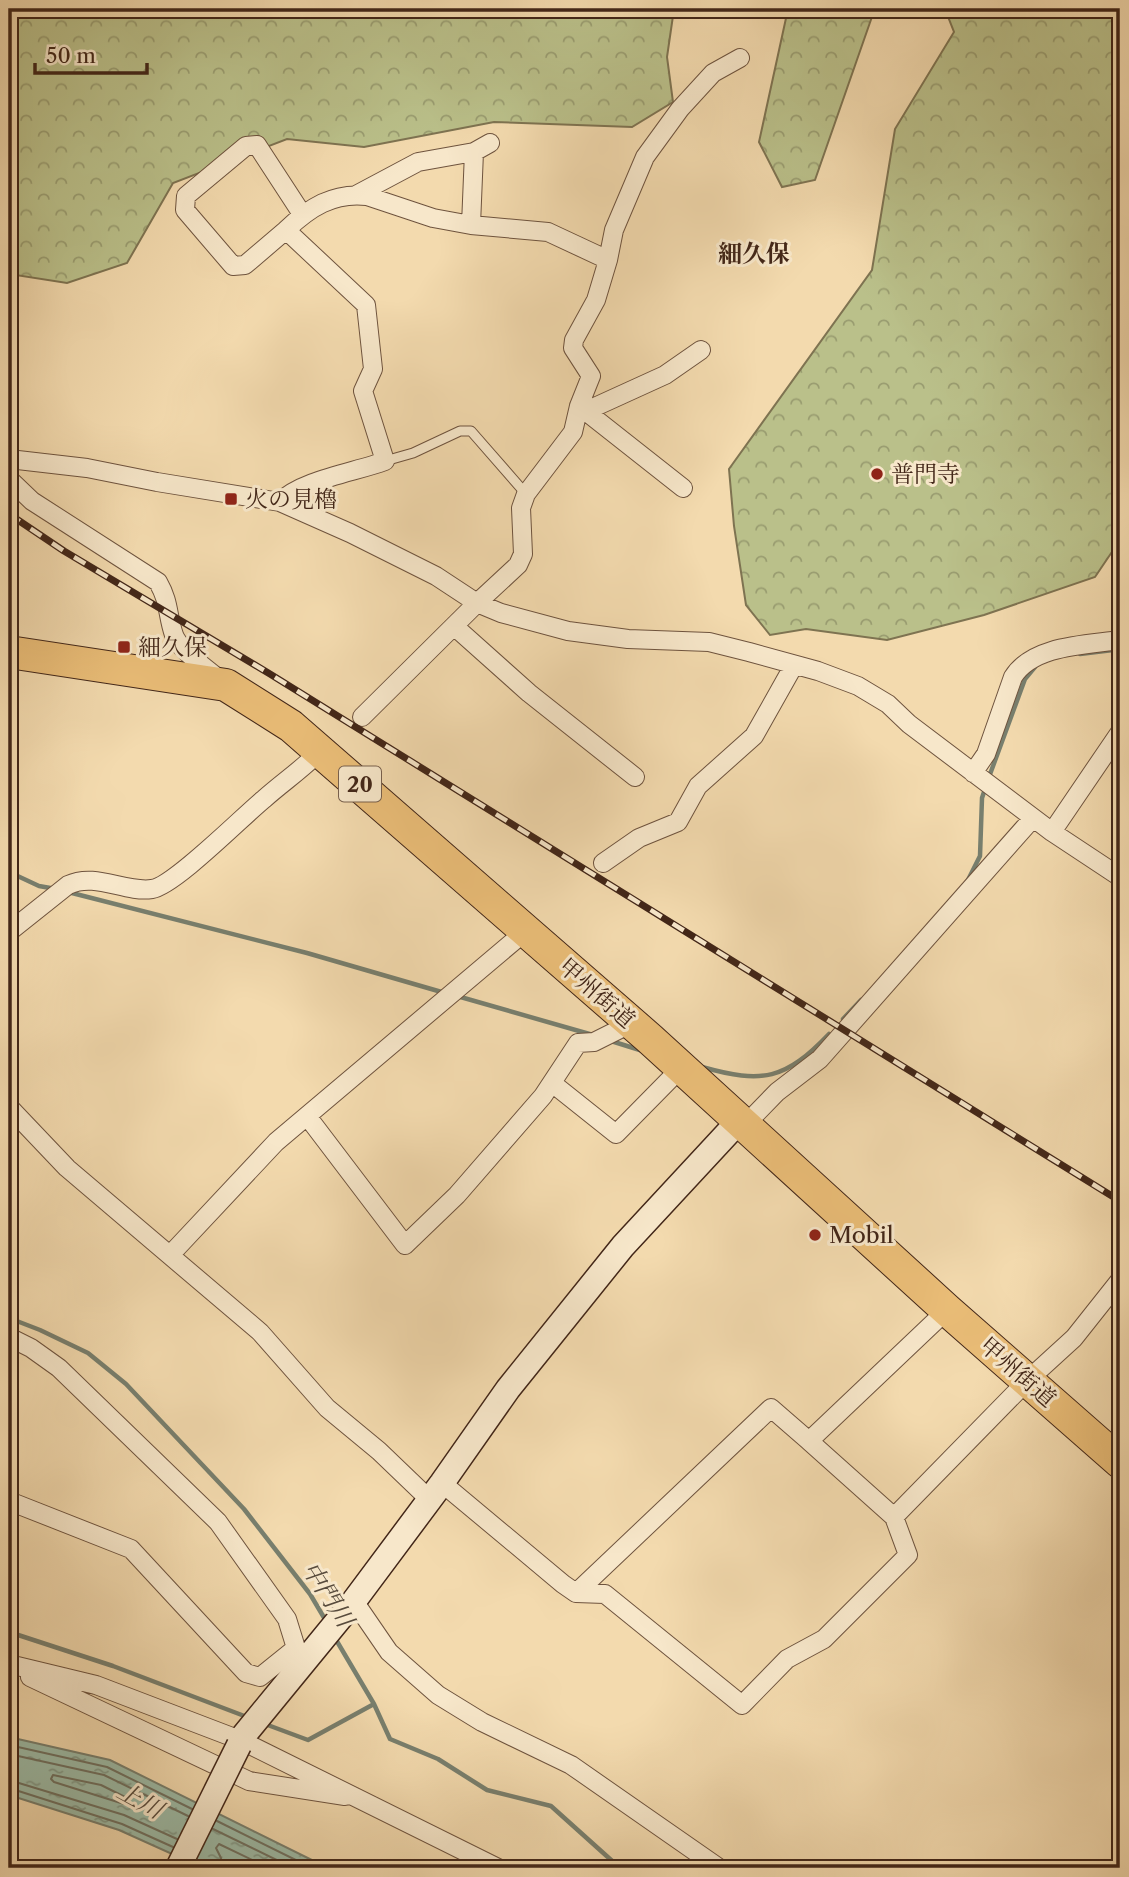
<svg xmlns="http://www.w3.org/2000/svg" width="1129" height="1877" font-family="'Libre Caslon Text','Noto Serif JP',serif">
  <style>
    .forest { fill: url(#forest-crowns); stroke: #7e7351; stroke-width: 2 }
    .water { fill: url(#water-ripples); stroke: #787f6e; stroke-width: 2 }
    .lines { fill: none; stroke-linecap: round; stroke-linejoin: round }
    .shore { stroke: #6f7060; stroke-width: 2 }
    .stream { stroke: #787f6e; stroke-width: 4.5 }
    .lane-casing { stroke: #6e533e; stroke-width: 11 }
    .street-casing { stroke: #6e533e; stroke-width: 20 }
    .secondary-casing { stroke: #422618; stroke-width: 27 }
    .highway-casing { stroke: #422618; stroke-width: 34 }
    .lane { stroke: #f7e7ca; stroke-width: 9 }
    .street { stroke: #f7e7ca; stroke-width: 18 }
    .secondary { stroke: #f7e7ca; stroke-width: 24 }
    .highway { stroke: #eabd77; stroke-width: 32 }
    .rail-casing { stroke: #422618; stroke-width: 7 }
    .rail { stroke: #f7e7ca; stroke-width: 4.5; stroke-dasharray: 13; stroke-linecap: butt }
    .secondary-bridge-casing { stroke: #422618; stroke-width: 27; stroke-linecap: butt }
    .secondary-bridge { stroke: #f7e7ca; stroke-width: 24 }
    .poi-dot { fill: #8f2418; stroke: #f7e7ca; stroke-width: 2.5 }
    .labels { text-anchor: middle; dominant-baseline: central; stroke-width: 6; stroke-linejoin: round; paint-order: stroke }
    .shield { fill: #f7e7ca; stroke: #78604d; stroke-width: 2 }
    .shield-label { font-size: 21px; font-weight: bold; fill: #422618 }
    .poi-label { font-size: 23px; fill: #422618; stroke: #f7e7ca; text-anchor: start }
    .street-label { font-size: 23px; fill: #422618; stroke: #f7e7ca }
    .neighbourhood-label { font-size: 24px; font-weight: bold; fill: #422618; stroke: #f7e7ca }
    .water-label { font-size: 24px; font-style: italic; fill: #584b3c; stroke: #f7e7ca }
  </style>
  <defs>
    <pattern id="forest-crowns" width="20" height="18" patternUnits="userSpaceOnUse" patternTransform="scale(1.75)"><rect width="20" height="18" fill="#bac08a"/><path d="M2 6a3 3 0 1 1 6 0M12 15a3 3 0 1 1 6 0" fill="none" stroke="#999c70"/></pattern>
    <pattern id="water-ripples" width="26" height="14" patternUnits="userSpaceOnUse" patternTransform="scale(1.75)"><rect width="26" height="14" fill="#9cbba7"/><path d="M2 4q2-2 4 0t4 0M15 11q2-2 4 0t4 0" fill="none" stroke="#819887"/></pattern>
  </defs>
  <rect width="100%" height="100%" fill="#f3daae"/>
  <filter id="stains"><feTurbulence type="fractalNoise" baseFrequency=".00286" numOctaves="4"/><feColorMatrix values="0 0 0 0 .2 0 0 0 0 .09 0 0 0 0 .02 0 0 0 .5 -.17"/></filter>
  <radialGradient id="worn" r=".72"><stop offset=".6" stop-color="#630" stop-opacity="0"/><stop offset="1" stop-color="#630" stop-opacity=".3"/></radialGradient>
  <path class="forest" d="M9,9H674L667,57L673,102L632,127L494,122L364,147L287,139L173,183L127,263L67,283L9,274Z
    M788,9H882L874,11L815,180L782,187L759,142Z
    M945,9H1120V540L1095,577L984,615L887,640L806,629L770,635L746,605L734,526L729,469L872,270L895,129L954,32Z"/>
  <path class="water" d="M9,1737L110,1760L328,1868H203L119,1830L9,1795Z"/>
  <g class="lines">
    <path class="shore" d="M9,1745L107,1767L192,1809
      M9,1754L104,1775L188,1816
      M53,1775L101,1785L127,1798L129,1802L124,1804L54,1782L51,1779Z
      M9,1780L124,1815L177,1839
      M9,1788L122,1824L173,1847
      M217,1821L312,1868
      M213,1829L293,1868
      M222,1868L221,1858L216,1848L219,1844L269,1868"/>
    <path class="stream" d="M1080,654L1113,650
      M989,777L1025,679L1035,667
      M9,872L39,886L56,889
      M967,882L980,856L982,798L985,789
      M68,892L307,953L445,993
      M457,996L593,1035
      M843,1019L861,1000
      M611,1041L643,1051
      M702,1067C763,1084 785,1080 829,1034
      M9,1318L40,1330L88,1353L126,1384L244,1509L310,1594L326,1621
      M9,1632L113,1666L247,1717
      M335,1638L374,1704L390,1739L438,1759L487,1790L551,1806L620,1868
      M265,1724L308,1740L374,1704"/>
    <defs>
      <path id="lane" d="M385,461L413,453L460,431H471L526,494"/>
      <path id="street" d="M356,195L418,162L474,152L490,143
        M471,225L474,152
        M286,230L245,265L233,266L185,210L186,196L246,146L257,145L302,214
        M579,406L683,488
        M586,411L665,375L701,350
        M9,459L87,468L157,482L280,502L350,533L436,576L477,603L501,613L568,631L628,639L709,642L749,652L818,671L858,686L888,704L909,724L1052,832L1120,877
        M9,479L32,501L158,582C170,603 167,615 174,635C179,650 209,670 221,681
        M280,502C301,480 356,472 385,461L363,391L373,369L366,305L286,230C309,208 333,192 367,196L433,218L471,225L548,232L608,260
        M454,626L529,693L635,777
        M362,717L477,603L518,565L523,554L521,508L526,494L573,432L579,406L591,376L573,348L574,340L596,300L608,260L614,230L645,157L680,109L713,73L740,58
        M973,773L986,754L1013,677C1033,645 1086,645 1120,640
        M1052,832L1120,732
        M603,863L639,838L678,822L698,786L754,736L794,665
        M9,932L68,885C96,872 124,893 152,889C174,886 243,816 264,799C283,782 304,768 321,750
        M552,1083L616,1134L681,1068
        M9,1107L67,1168L260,1332L327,1408L379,1451L429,1499
        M307,1116L405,1245L457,1195L543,1096L578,1043L594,1042L632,1023
        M744,1126L777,1092L820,1059L1033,818
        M171,1254L276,1142L527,930
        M9,1337L31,1348L59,1368L218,1522L287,1619L296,1648
        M442,1483L563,1584L576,1593L605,1594L742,1705L787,1659L824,1639L908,1555L894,1517L809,1441
        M9,1501L131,1549L246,1673L260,1677L296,1648L300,1656
        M894,1517L1028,1380L1074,1338L1120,1280
        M576,1593L771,1408L809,1441L947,1310
        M354,1601L389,1652L438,1695L482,1722L571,1765L719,1868
        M9,1664L96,1685L240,1740L498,1868
        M30,1677L249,1781L345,1796"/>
      <path id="secondary" d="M239,1745L240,1740L354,1601L442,1483L508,1389L623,1246L738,1122"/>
      <path id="highway" d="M9,652L226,685L291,726L650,1039L947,1310L1120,1462"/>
    </defs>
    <use href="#lane" class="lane-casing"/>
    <use href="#street" class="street-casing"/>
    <use href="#secondary" class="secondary-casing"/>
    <use href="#highway" class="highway-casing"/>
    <use href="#lane" class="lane"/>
    <use href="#street" class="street"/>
    <use href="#secondary" class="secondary"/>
    <use href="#highway" class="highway"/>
    <defs>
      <path id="rail" d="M9,514L64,551L270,674L1120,1201"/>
    </defs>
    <use href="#rail" class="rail-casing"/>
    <use href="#rail" class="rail"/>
    <defs>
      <path id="secondary-bridge" d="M178,1868L239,1745"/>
    </defs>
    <use href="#secondary-bridge" class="secondary-bridge-casing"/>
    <use href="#secondary-bridge" class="secondary-bridge"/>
  </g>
  <g class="poi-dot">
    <circle cx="877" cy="474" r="7"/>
    <rect x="224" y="492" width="14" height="14" rx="3.5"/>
    <rect x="117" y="640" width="14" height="14" rx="3.5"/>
    <circle cx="815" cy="1235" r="7"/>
  </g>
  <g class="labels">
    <rect class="shield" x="339" y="766.5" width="42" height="35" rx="5"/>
    <g class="shield-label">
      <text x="360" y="784">20</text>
    </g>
    <g class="poi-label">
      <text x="891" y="474">普門寺</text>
      <text x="245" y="499">火の見櫓</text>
      <text x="138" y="647">細久保</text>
      <text x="829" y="1235">Mobil</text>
    </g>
    <g class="street-label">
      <text transform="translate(597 993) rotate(41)">甲州街道</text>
      <text transform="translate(1018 1372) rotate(41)">甲州街道</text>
    </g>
    <g class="neighbourhood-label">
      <text x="754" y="253">細久保</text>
    </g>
    <g class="water-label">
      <text transform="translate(328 1594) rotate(57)">中門川</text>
      <text transform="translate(140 1800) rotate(29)">上川</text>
    </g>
  </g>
  <rect width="1129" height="1877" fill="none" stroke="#f3daae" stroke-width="35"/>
  <rect x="10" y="10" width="1108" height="1856" fill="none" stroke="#422618" stroke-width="3.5"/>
  <rect x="18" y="18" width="1094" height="1842" fill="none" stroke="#422618" stroke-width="2"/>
  <path d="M35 63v10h112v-10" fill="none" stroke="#422618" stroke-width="3.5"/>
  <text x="46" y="63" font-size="21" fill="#422618" stroke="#f7e7ca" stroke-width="5" paint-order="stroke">50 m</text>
  <rect width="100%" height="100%" filter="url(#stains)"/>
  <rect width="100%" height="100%" fill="url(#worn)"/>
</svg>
